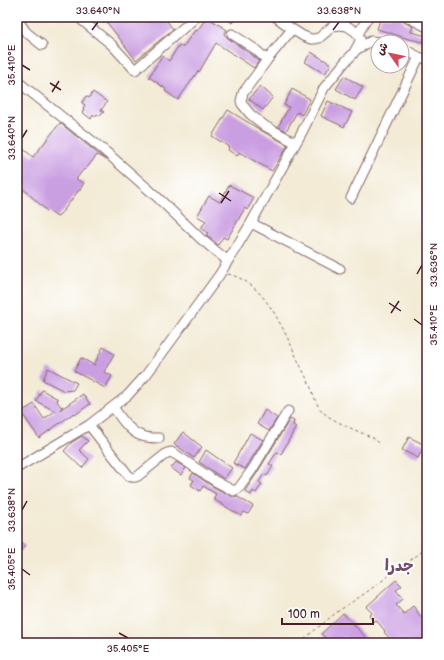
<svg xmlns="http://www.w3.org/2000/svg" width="444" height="660" font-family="'Balsamiq Sans','Playpen Sans Arabic',sans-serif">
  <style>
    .building { fill: #ca9fe2 }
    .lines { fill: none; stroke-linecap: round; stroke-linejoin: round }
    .minor-casing { stroke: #856667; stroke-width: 11 }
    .path { stroke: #856667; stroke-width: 1; stroke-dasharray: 3 3; stroke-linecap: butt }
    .minor { stroke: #fff; stroke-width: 9 }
    .ticks { fill: none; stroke: #4a1f2b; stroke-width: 1.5 }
    .labels { text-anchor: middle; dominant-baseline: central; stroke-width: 4; stroke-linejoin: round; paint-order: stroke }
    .quarter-label { font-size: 16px; font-weight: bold; fill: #774c6b; stroke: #fff }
    .neatline { fill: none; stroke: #4a1f2b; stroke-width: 1.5 }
    .ticks-label { font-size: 10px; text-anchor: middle; fill: #4a1f2b }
  </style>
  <rect width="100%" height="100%" fill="#fff"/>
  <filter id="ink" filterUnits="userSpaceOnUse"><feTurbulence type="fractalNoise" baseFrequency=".025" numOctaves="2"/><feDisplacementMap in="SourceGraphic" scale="8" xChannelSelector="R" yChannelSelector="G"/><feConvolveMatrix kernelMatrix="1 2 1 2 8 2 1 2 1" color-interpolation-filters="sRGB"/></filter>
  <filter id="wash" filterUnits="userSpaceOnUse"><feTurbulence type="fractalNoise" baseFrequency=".012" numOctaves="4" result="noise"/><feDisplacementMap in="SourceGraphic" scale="16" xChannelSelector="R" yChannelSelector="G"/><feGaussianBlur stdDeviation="0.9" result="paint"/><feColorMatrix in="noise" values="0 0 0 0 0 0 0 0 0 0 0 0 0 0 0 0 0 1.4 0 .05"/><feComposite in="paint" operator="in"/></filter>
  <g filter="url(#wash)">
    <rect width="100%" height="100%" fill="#f3ebd6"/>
    <g id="blocks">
      <path class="building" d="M98,17H155L157,20L161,17H164L173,29L136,60L106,21L103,23Z
        M207,17L227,30L224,34L229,39L251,54L259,61L254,68L216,43L199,72L198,71L178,100L165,91L166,89L149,77L162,56L169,61L179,45L183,47L195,30L197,31Z
        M224,17H236L232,23Z
        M381,17H399L401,18L404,22L413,27L411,32L427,36V43L409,39L377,29Z
        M311,52L331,64L325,74L305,62Z
        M344,76L363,87L355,100L336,89Z
        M260,86L273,97L263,110L249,99Z
        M292,89L310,99L302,115L297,112L286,131L278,127L289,107L284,105Z
        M93,92L107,102L101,110L104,112L100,116L97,114L95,117L93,115L91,119L82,112L84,109L83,108L85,105L82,103L86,96L89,98Z
        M328,101L352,112L344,127L321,116Z
        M228,110L262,131L288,145L272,171L239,152L237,156L228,150L229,147L212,136Z
        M60,123L106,160L97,155L85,170L84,169L76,179L84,183L79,191H78L64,210L57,217L49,211L48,212L17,183V144L33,157Z
        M229,185L254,198L247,210L245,208L227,239L223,237L218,245L206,235L208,233L201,228L206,221L197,216L209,196L220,202Z
        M103,347L114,354L104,372L112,376L105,388L74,371L81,358L94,365Z
        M48,368L77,383L73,390L64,391L43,380Z
        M42,390L58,399L57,401L61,407L63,406L60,410L83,394L90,404L75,415L74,413L39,438L21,412L34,404L44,419L55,411L36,401Z
        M265,410L277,418L269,431L257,424Z
        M290,419L294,421L293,425L296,427L281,454L277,452L269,464L273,466L267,476L264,474L259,482L262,484L256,493L253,491L251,495L245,491L257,473Z
        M183,432L202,447L194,458L174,444Z
        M250,433L263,440L245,469L233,463L241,449V450Z
        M82,436L88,441L79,450L89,459L82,468L64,451L72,442Z
        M409,437L425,445L418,458L402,450Z
        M206,450L232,468L224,479L199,462Z
        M176,462L186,468L181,475L171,468Z
        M193,473L212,486L231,496H236L253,506L248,514L244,512L241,516L213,499L216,494L203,486L200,491L191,485L194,480L190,478Z
        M17,540L25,546L17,555Z
        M396,580L402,586L396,590L403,599L396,605L404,614L413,606L418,612V613L427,624V643H386L390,639L384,632L385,631L376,620L374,622L369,616L372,613L366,607Z
        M343,613L356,627L371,643H351L345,637L339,643H331L321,634Z
        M17,635L30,643H17Z"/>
    </g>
  </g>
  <g filter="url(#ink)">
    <use href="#blocks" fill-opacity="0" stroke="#856667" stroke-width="1"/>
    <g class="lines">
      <defs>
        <path id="minor" d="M78,17L112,45L135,70L196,17
          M407,17L427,27
          M17,19L26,32L42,45
          M292,29L267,60L243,93L241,101L242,104L250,114L265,126L296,143
          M232,34L255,49L267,60
          M358,34L368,17
          M402,48L419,57L427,59
          M356,50L371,41L381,42
          M17,81L106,152L156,196L201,239L228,261
          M351,198L419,57
          M251,223L340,269
          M113,407C121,418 131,435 146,437C150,438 154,438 159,438
          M89,425L129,476C133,478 135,478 138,476L167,453L171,452L178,456L215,481L234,491L239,488L252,470L288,411
          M17,468L89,425L128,395L146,375L207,292L220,274L251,223L302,132L324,88L345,62L353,54L357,47L360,41V38L356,32L347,26L340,25L333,26L319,38L314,39H311L303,36L292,29L276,17"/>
      </defs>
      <use href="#minor" class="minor-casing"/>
      <path class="path" d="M228,274C262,282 278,319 292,347C297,359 303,371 309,383C313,392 315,403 321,410C330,421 361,432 375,439L379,443
        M300,643L315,630L337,612L364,594L427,548"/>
      <use href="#minor" class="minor"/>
    </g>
  </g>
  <path class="ticks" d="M92,30L98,22M333,30L339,22M22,65L30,70M50,83L61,90M52,92L59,81M22,138L27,130M219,193L231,201M221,203L229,191M417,274L422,265M389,303L401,311M391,313L399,301M414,319L422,325M22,510L27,501M22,569L30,575M119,633L128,638"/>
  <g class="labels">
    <g class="quarter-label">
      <text x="399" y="566">جدرا</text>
    </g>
  </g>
  <rect width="444" height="660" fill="none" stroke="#fff" stroke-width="44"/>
  <g transform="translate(390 54) rotate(303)"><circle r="19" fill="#ffffff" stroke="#b7a5aa"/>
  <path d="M0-3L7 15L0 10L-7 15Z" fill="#d1495b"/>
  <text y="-6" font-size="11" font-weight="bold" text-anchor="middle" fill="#4a1f2b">ش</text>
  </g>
  <path d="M282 618v6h91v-6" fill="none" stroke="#4a1f2b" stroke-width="2"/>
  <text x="288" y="618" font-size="12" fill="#4a1f2b" stroke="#ffffff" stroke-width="3" paint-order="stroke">100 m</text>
  <rect x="22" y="22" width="400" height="616" class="neatline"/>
  <g class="ticks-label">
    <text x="98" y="14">33.640°N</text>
    <text x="339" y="14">33.638°N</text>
    <text transform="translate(11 65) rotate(-90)" y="4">35.410°E</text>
    <text transform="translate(11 138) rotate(-90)" y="4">33.640°N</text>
    <text transform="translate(433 265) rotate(-90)" y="4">33.636°N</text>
    <text transform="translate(433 325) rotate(-90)" y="4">35.410°E</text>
    <text transform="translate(11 510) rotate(-90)" y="4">33.638°N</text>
    <text transform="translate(11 569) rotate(-90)" y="4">35.405°E</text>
    <text x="128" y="652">35.405°E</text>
  </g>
</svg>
